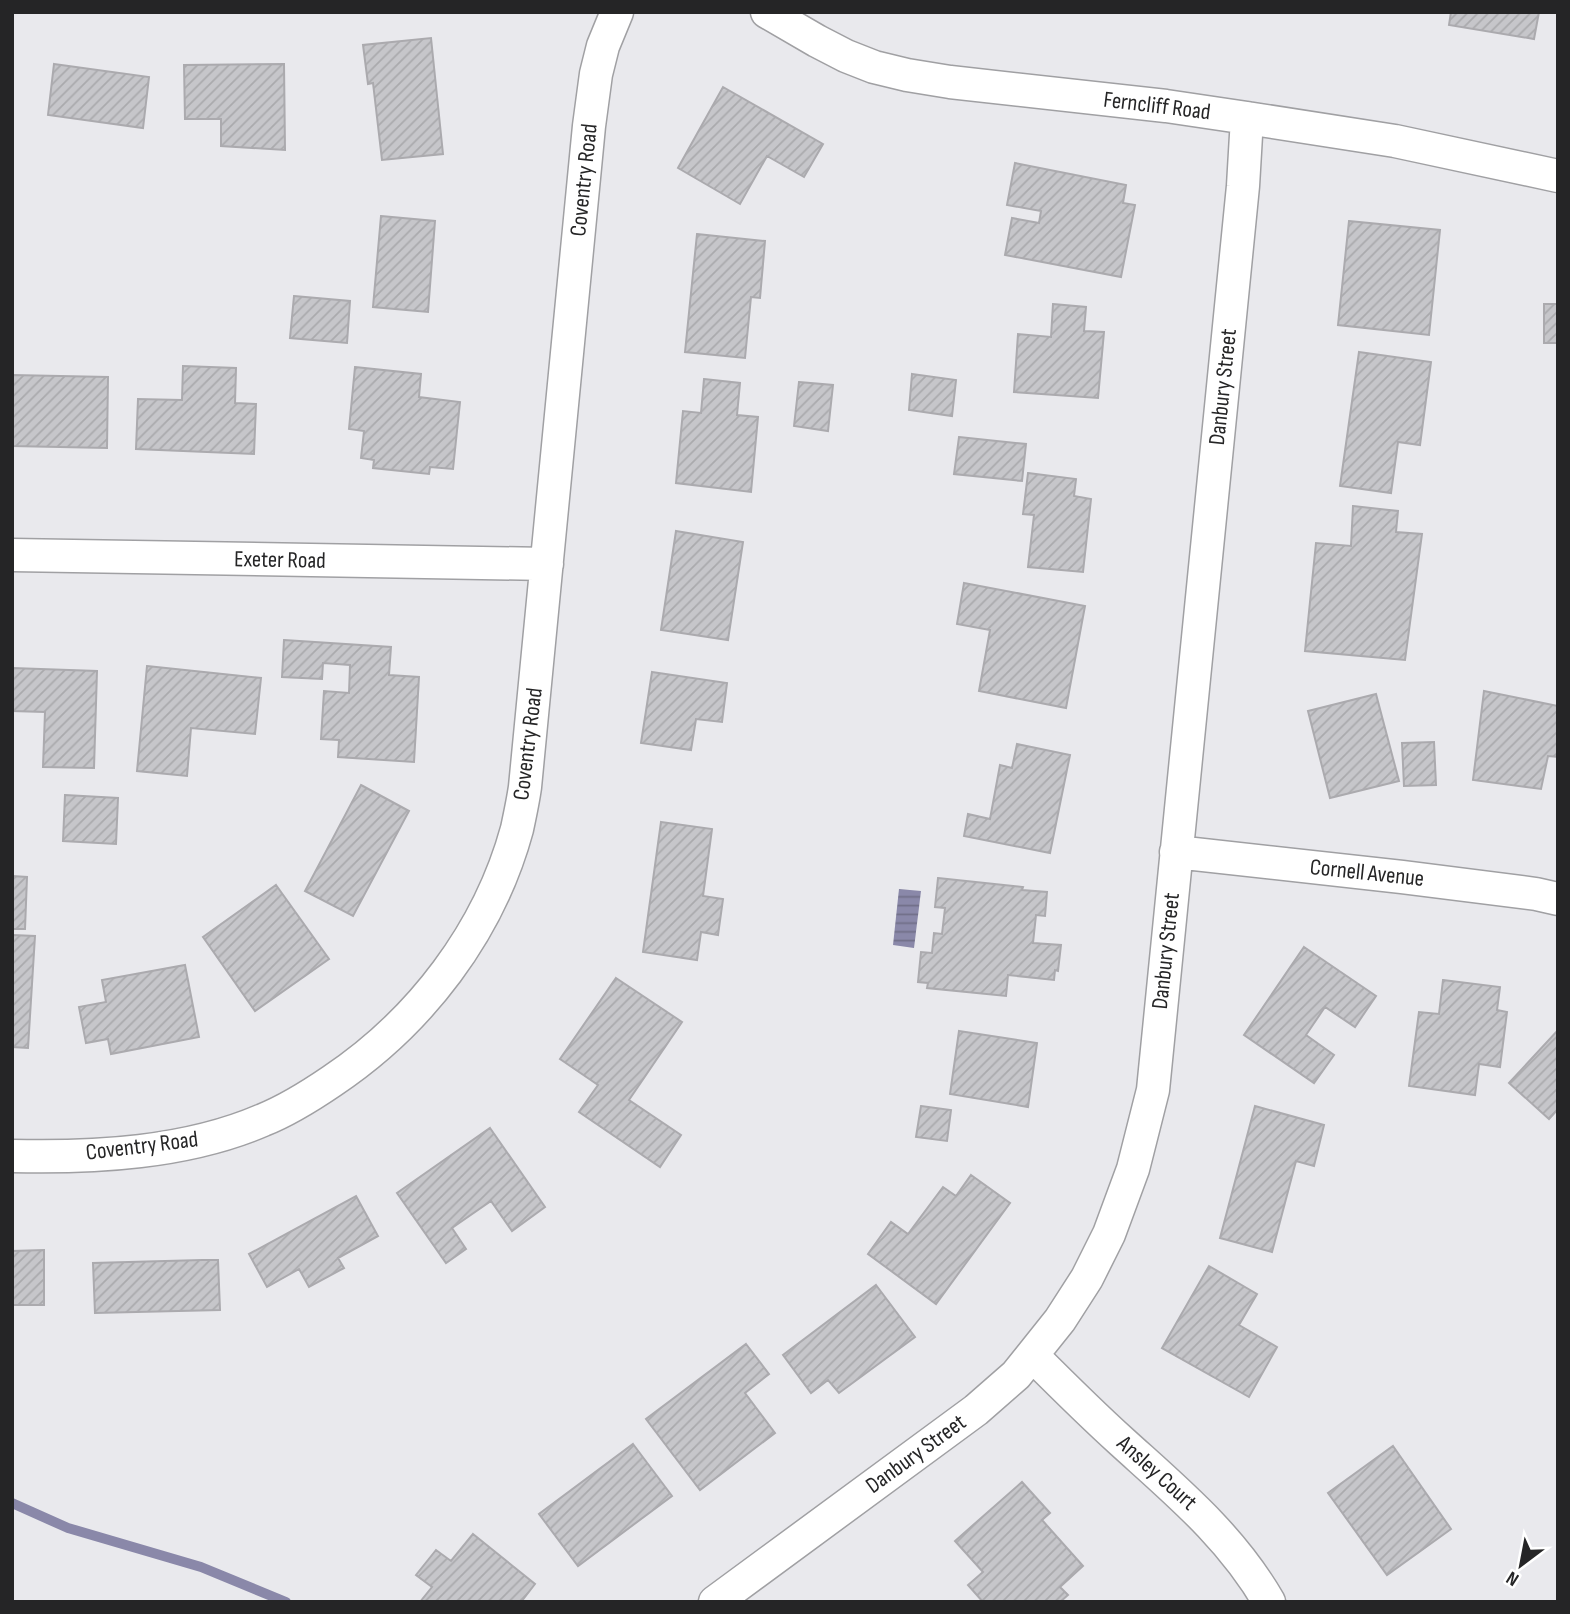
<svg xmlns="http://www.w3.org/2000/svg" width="1570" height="1614" font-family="'Sofia Sans Condensed',sans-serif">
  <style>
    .water { fill: url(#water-rules) }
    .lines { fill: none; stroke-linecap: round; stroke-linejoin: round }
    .stream { stroke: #8a88a9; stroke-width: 10 }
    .building { fill: url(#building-hatch); stroke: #abaaae; stroke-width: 2 }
    .street-casing { stroke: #a0a0a3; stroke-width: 35 }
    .street { stroke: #fff; stroke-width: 32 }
    .labels { text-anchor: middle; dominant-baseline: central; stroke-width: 7; stroke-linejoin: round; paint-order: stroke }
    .street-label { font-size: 23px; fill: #252526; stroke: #fff }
  </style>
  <defs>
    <pattern id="water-rules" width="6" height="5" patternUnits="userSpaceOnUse" patternTransform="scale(1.75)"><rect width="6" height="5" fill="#8a88a9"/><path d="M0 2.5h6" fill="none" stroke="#716f89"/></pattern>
    <pattern id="building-hatch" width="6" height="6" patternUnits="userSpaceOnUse" patternTransform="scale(1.75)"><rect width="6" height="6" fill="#c6c6ca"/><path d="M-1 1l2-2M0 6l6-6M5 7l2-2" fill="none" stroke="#aaaaad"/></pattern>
  </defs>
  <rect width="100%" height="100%" fill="#e9e9ed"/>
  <path class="water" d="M899,889L921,891L914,948L893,945Z"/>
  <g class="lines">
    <path class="stream" d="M12,1503L68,1528L201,1567L286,1602"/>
  </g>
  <path class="building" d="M1451,12H1539L1534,39L1449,25Z
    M431,38L443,154L382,160L373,83L368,84L363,45Z
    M54,64L149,77L143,128L48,115Z
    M284,64L285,150L221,146V119H185L184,65Z
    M723,87L823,144L804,177L767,156L740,204L678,168Z
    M1015,163L1126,185L1123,203L1135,205L1121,277L1005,255L1012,218L1039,223L1041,211L1007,205Z
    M381,216L435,221L428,312L373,307Z
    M1349,221L1440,230L1429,335L1338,325Z
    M697,234L765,241L760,298L751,297L745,358L685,352Z
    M294,296L350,301L347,343L290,338Z
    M1053,304L1086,307L1084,331L1104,332L1098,398L1014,392L1018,334L1051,337Z
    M1544,304H1558V343H1544Z
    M1359,352L1431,362L1420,445L1398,442L1391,493L1340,486Z
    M183,366L236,368L235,403L256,404L254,454L136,449L138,399L182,400Z
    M355,367L421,374L419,397L460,402L453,469L430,467L429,474L373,468L374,460L361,458L364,431L349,429Z
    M912,374L956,380L952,416L909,410Z
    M12,375L108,377L107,448L12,446Z
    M704,379L740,383L737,415L758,417L751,492L676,483L683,411L701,413Z
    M799,382L833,385L828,431L794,426Z
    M959,437L1026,444L1022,481L954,474Z
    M1028,473L1076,479L1074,496L1091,499L1083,572L1028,567L1034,515L1023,514Z
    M1353,506L1398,511L1396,532L1422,534L1405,660L1305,651L1316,543L1351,546Z
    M676,531L743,542L728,640L661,630Z
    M964,583L1085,606L1066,708L979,691L990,630L957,624Z
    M284,640L391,647L389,675L419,677L414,762L338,757L339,740L321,739L324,691L349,693L350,665L323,663L322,679L282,677Z
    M147,666L261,678L255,734L191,728L187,776L137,771Z
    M12,668L97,671L94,768L43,767L45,712L12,711Z
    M652,672L727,683L722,722L696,719L691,750L641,743Z
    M1484,691L1558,706V757L1548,756L1541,789L1473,780Z
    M1376,694L1399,781L1330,798L1308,711Z
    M1434,742L1436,785L1404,786L1402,743Z
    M1017,744L1070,755L1050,853L964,836L968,814L990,819L1000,765L1012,768Z
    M361,785L409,811L353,916L305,891Z
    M65,795L118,798L116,844L63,841Z
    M661,822L712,829L703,896L723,899L718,935L701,932L697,960L643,952Z
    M12,876L27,877L25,929H12Z
    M938,878L1023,887L1022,890L1047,892L1045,916L1036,915L1033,943L1061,945L1058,971L1055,970L1054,980L1008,975L1006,996L927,988L928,983L918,982L921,952L932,953L934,933L942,934L945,908L935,907Z
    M276,885L329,959L255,1011L203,937Z
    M12,935L35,936L28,1048L12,1047Z
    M1304,947L1376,996L1355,1027L1325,1007L1306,1035L1334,1055L1314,1083L1244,1035Z
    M185,965L199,1037L111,1054L108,1039L86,1043L79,1007L106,1002L102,980Z
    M616,978L682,1022L629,1100L681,1135L660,1167L579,1112L598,1085L560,1059Z
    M1443,980L1500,987L1497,1010L1507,1012L1500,1067L1479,1064L1475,1095L1409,1086L1419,1012L1439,1014Z
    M1558,1030V1109L1549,1119L1509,1083Z
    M959,1031L1037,1043L1028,1107L950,1094Z
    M921,1106L951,1110L947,1141L916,1137Z
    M1255,1106L1324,1125L1314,1166L1296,1161L1272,1252L1220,1238Z
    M490,1128L545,1207L512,1231L491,1201L452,1228L466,1249L446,1263L397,1193Z
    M971,1175L1010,1203L936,1304L868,1254L891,1222L908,1234L943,1187L956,1196Z
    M356,1196L378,1236L338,1258L344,1268L309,1287L299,1269L267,1287L249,1254Z
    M44,1250V1305H12V1251Z
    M202,1260H218L220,1310L95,1313L93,1263Z
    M1209,1266L1257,1294L1239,1325L1277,1347L1249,1397L1162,1348Z
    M876,1285L915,1337L839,1393L828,1380L811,1393L783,1355Z
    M746,1344L769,1374L745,1393L775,1433L700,1490L646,1419Z
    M633,1444L672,1496L578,1566L539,1514Z
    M1393,1446L1451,1529L1387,1575L1328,1493Z
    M1022,1482L1050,1513L1042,1520L1083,1566L1060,1587L1068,1595L1060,1602H983L968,1585L983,1572L955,1541Z
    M473,1534L535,1584L521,1602H420L432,1587L416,1575L436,1550L451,1561Z"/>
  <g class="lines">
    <defs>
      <path id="street" d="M767,12L817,41L846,56L874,67L907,75L950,82L1166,106L1247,118L1395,141L1558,176
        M12,555L547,564
        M1176,852L1402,877L1536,894L1558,899
        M12,1156C94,1158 187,1153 263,1120C288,1110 310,1096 332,1081C420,1022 489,932 517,829C520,815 523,801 525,787L589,126L596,74L603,46L617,12
        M1032,1355C1061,1384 1090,1413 1121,1441C1176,1491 1231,1536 1269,1602
        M715,1602L976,1410L1016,1375L1060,1320L1087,1278L1109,1234L1133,1169L1153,1090L1243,186L1247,118"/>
    </defs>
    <use href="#street" class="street-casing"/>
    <use href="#street" class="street"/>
  </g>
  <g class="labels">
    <g class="street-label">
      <text transform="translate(1157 106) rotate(7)">Ferncliff Road</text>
      <text transform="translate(584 180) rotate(-84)">Coventry Road</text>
      <text transform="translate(1223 387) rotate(-84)">Danbury Street</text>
      <text transform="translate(280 560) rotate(1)">Exeter Road</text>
      <text transform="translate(528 744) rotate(-83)">Coventry Road</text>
      <text transform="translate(1367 873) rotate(6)">Cornell Avenue</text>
      <text transform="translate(1166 951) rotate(-84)">Danbury Street</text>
      <text transform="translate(142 1146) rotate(-7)">Coventry Road</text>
      <text transform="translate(916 1454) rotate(-36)">Danbury Street</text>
      <text transform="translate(1157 1473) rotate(42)">Ansley Court</text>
    </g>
  </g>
  <rect width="1570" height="1614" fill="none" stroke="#252526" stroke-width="28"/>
  <g transform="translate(1521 1565) rotate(212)" stroke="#ffffff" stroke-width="5" paint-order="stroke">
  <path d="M0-5L12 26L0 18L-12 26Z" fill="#252526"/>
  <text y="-10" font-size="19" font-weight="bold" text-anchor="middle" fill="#252526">N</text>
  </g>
</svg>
